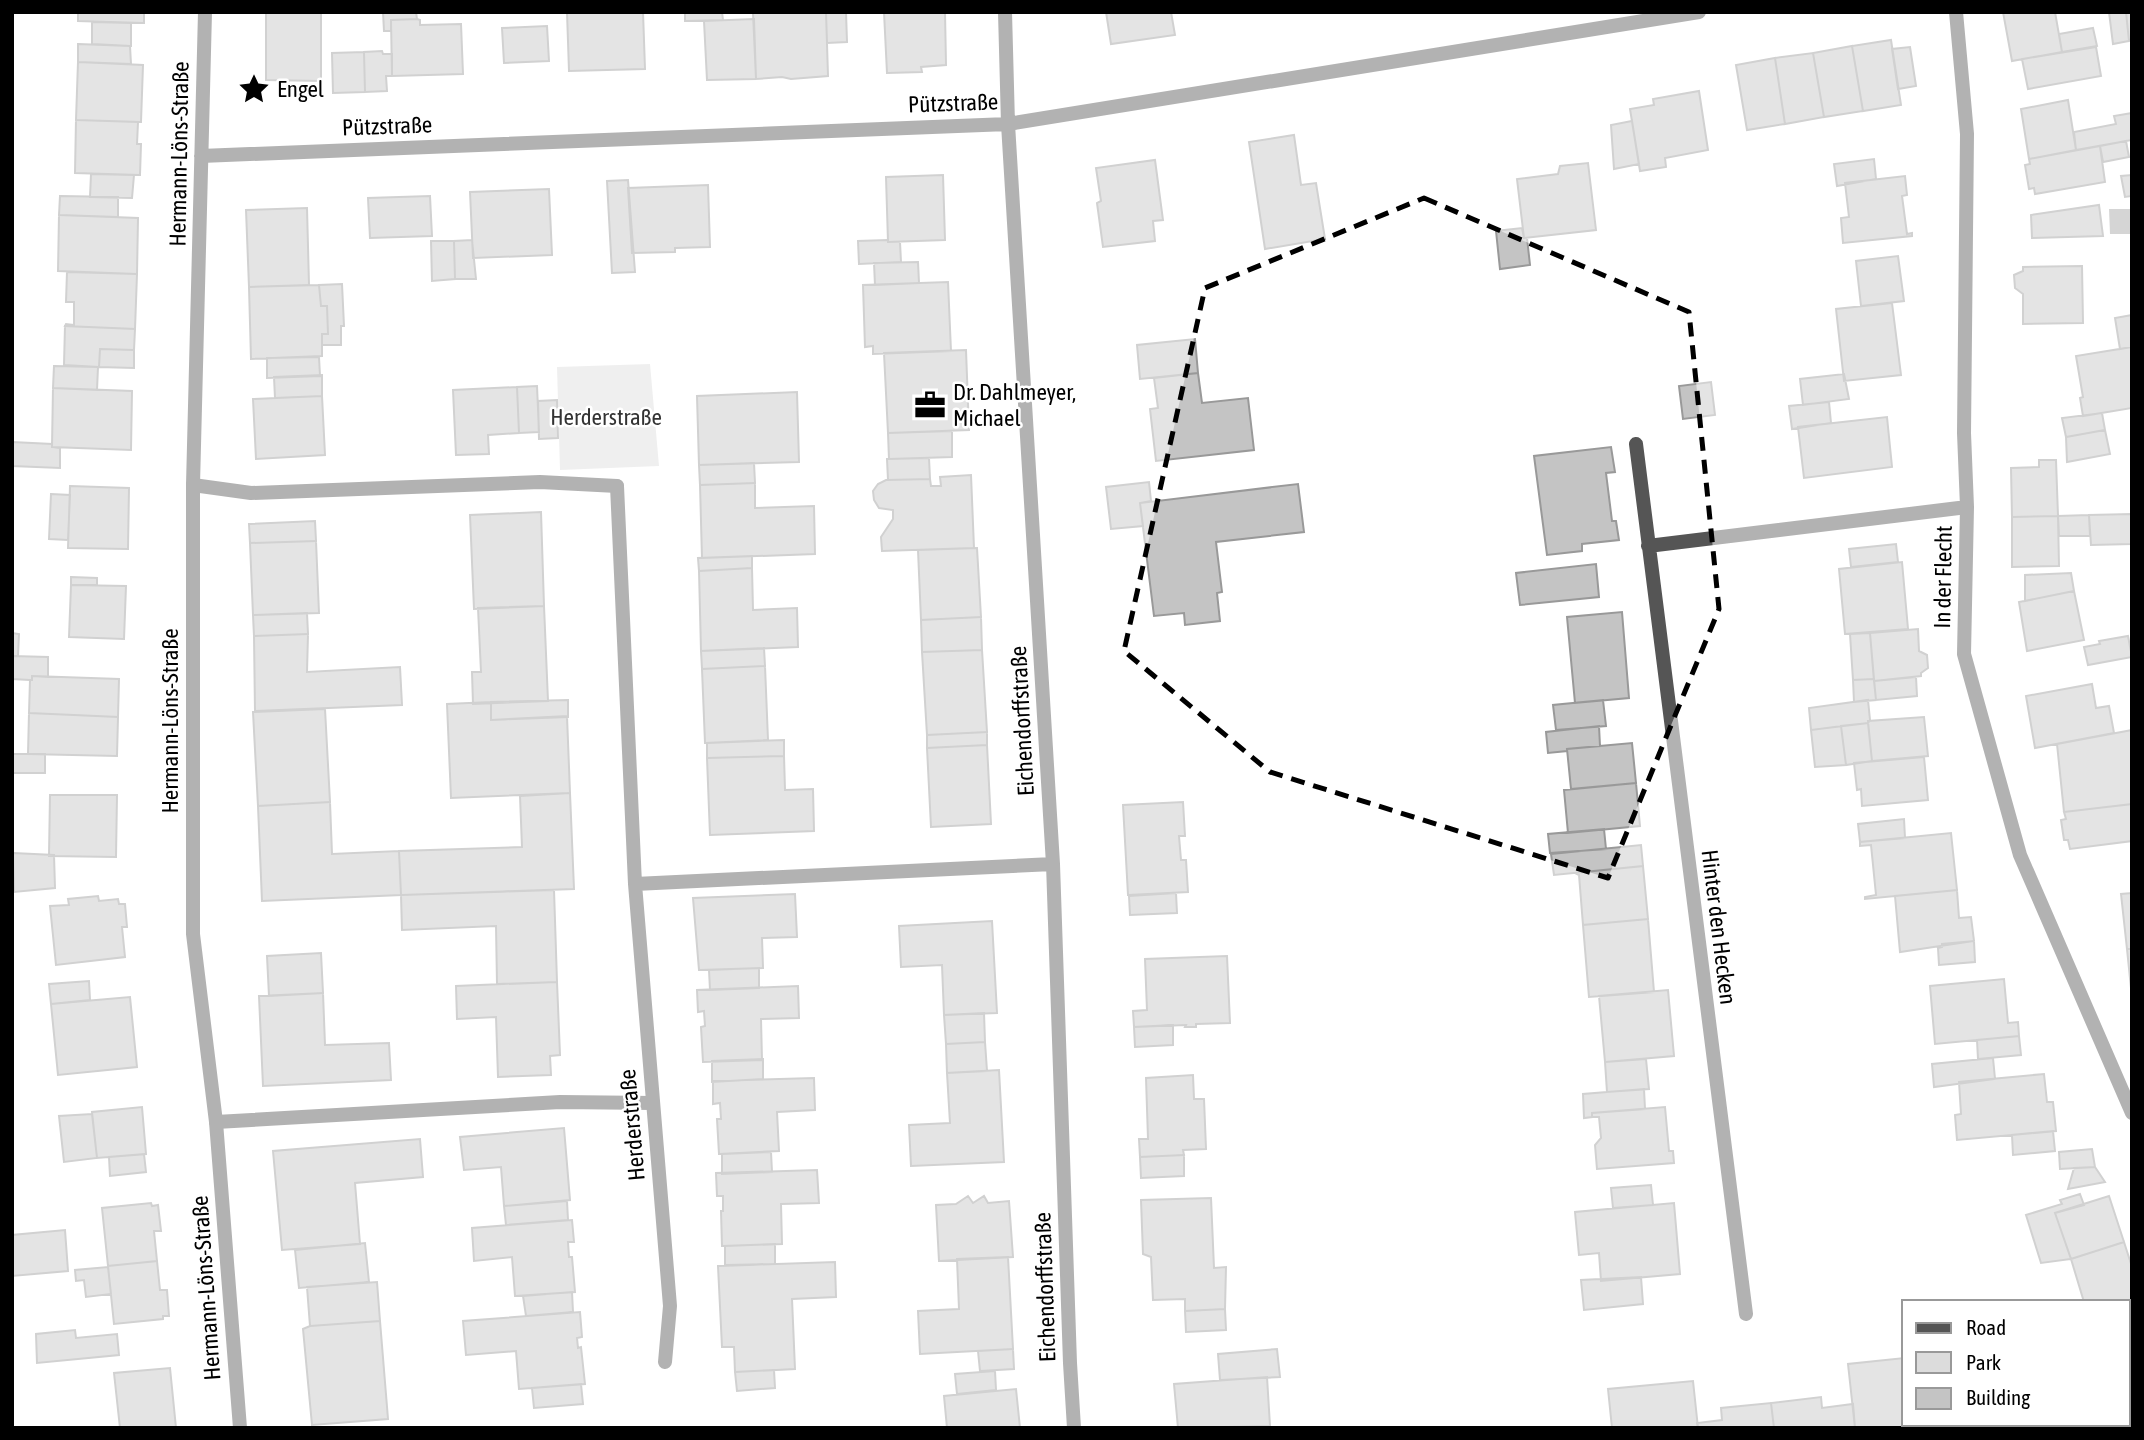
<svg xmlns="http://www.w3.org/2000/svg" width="2144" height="1440" font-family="'Asap Condensed',sans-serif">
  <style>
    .green { fill: #dcdcdc }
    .water { fill: #a3a3a3 }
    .building { fill: #c4c4c4; stroke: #999; stroke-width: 2 }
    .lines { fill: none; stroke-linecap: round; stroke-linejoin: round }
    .service { stroke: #555; stroke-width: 14 }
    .minor { stroke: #555; stroke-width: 14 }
    .marked { fill: none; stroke: #000; stroke-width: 5; stroke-dasharray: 14 9; stroke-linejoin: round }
    .labels { text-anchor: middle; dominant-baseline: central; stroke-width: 5; stroke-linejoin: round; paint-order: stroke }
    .poi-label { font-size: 23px; fill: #000; stroke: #fff; text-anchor: start }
    .street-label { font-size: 23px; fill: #000; stroke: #fff }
    .park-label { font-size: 23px; fill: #333; stroke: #fff }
  </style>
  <rect width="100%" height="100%" fill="#fff"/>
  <path class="green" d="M650,364L659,466L560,470L557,367Z"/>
  <path class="water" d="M2109,209H2132V234H2110Z"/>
  <path class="building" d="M78,12H144V23L78,21Z
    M266,12H321V81L266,80Z
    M383,12H416L417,19L391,20V31H384Z
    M567,12H643L645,69L569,71Z
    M685,12H722L723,20L685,21Z
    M826,12L828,76L791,79L782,77L756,79L753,13Z
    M826,12H846L847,42L827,43Z
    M945,12L946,65L921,67L922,72L887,73L884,12Z
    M1106,12H1171L1175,35L1111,44Z
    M2003,12H2055L2062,52L2012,61Z
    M2109,12H2126L2129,41L2113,44Z
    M2126,12H2132V40L2129,41Z
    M417,19L420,20V25L461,24L463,74L392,76L391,20Z
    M754,19L756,79L707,80L704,21Z
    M92,22L131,23V46L92,44Z
    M547,26L549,61L504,63L502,28Z
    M2093,28L2097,46L2062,52L2059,34Z
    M1891,40L1901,105L1863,111L1852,46Z
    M78,44L130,46L131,64L78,62Z
    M1852,46L1863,111L1824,117L1813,53Z
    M1910,47L1916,86L1898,89L1892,49Z
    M2096,47L2101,76L2028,89L2022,59Z
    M382,51L383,54H392V76H386L387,91L365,92L364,52Z
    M364,52L365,92L333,93L332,53Z
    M1813,53L1824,117L1785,124L1775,58Z
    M1775,58L1785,124L1747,130L1736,65Z
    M78,62L143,65L141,122L76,120Z
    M1699,91L1708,150L1665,158L1666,167L1640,171L1630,109L1654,105L1653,99Z
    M2068,100L2076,150L2029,159L2021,109Z
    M2132,113V140L2076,150L2074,132L2116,124L2114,116Z
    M76,120L138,122L137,144H141L140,175L75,173Z
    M1632,121L1639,164L1614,169L1611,125Z
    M1294,135L1301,185L1316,183L1325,239L1265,249L1249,142Z
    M2126,141L2129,157L2103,162L2100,146Z
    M2100,146L2105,182L2035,194L2034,188L2029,189L2025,165L2030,164L2029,159Z
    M1874,159L1876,179L1837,186L1834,164Z
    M1155,160L1163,220L1153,221L1155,241L1103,247L1097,203L1101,201L1096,168Z
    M1588,163L1596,230L1524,238L1517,179L1558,174L1560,166Z
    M91,174L134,175L132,198L90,197Z
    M943,175L945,240L888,242L886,177Z
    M2132,175V196L2125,197L2121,176Z
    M1905,176L1907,195L1902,196L1907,234L1912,233V236L1843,243L1841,218L1849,217L1845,183Z
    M628,180L635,272L612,273L607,181Z
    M708,185L710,247L675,248V252L632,253L628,188Z
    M549,189L552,255L473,258L470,192Z
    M60,196L118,197V217L59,215Z
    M430,196L432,236L370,238L368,198Z
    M2099,205L2103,236L2032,238L2031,215Z
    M307,208L309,285L249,287L246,210Z
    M59,215L138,218L137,274L58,271Z
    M1522,228L1524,238H1527L1530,265L1500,269L1496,231Z
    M472,240L476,279H455L454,241Z
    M888,240V242H900L901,262L859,264L858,241Z
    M431,241H454L455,279L432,281Z
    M1898,256L1904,301L1861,306L1856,261Z
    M918,262L919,283L875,285L874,263Z
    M2082,266L2083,323L2023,324V294L2015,288L2014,275L2023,271V267Z
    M67,272L137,274L135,329L65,326L66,324L74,325V302H66Z
    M948,282L951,351L873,354V346L865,347L863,285Z
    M342,284L344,326H341V345H322V334H328L327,306H321L319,285Z
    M319,285L321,306H327L328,334H322V356L251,359L249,287Z
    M1892,303L1901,375L1844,381L1836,309Z
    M2132,315V347L2120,349L2115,318Z
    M65,326L135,329L134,350L100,349L99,367L64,365Z
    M1195,339L1198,373L1140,379L1137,345Z
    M2132,347V408L2083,416L2080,398L2083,397L2076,356Z
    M100,349L134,350V368L99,367Z
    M966,350L969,430L888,433L884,353Z
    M319,357L320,376L267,378V358Z
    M54,366L98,367L97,390L53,388Z
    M1198,373L1202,403L1248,398L1254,450L1156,461L1150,409L1158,408L1154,378Z
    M1844,374L1849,399L1803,405L1800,379Z
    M322,375V396L275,398L274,377Z
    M1711,382L1715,415L1683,419L1679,386Z
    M537,386L539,432L519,433L517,387Z
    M517,387L519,433L488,435L489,454L456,455L453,390Z
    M53,388L132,391L131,450L52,447Z
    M797,392L799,462L699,465L697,396Z
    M322,396L325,455L256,459L253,399Z
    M557,400L558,438L539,439L538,401Z
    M1829,402L1831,423L1792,429L1789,406Z
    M2102,413L2105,430L2066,437L2062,418Z
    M1887,417L1892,467L1804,478L1798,427Z
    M2105,430L2110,454L2067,462L2066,437Z
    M952,431V457L889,459L888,433Z
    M12,442L52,444V447L60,448V468L12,466Z
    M1611,447L1615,472L1606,473L1612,521H1616L1619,540L1582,544V551L1547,555L1534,456Z
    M929,458L930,479L888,480L887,459Z
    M2039,460H2056L2058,516L2012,517L2011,468L2039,467Z
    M754,463L755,483L700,485L699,465Z
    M971,475L974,548L882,551L881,537L893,519V510L879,508L874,500L873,491L878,484L886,480L930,479L931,486H941L940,477Z
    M1149,482L1151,501L1140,503L1143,526L1111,529L1106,487Z
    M755,483V508L814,506L815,554L702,558L700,485Z
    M1298,484L1304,532L1216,542L1222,592L1217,593L1220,621L1185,625L1184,613L1154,616L1140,503Z
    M70,486L129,488L128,549L68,548Z
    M51,494L70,495L68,540L49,539Z
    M541,512L544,606L474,609L470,515Z
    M2132,514V544L2091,545L2089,515Z
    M2089,515L2090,536H2059L2058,516Z
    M2058,516L2059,566L2012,567V517Z
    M315,521L316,541L250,543L249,524Z
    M316,541L319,613L253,615L250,543Z
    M1896,544L1898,562L1851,567L1849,549Z
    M977,548L981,617L921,620L918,550Z
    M752,556V568L699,571L698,558Z
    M1902,562L1908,629L1845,634L1839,569Z
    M1596,564L1599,597L1520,605L1516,573Z
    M752,568L753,610L797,608L798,647L701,651L699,571Z
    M2071,573L2074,591L2025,601V575Z
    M71,577L97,578V585H71Z
    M71,585L126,586L124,639L69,637Z
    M2074,591L2084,640L2027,651L2019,602Z
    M544,606L548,701L473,704L472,672H481L478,608Z
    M1622,612L1629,698L1575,703L1567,617Z
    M307,613L308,634L254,636L253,615Z
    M981,617L982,650L922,652L921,620Z
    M1918,629L1919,651L1927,655L1928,668L1921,673V676L1874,681L1870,633Z
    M12,633L19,634L18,656H12Z
    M1870,633L1874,679L1853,680L1850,634Z
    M308,634L307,672L400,667L402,705L255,711L254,636Z
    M2128,636L2132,657L2088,665L2084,647L2100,644L2099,641Z
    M764,648L765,666L702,669L701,651Z
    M982,650L987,732L927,735L922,652Z
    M12,656L48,657V677L32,676V680H30L12,679Z
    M765,666L768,740L705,743L702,669Z
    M32,676L119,679L118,717L29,713L30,680H32Z
    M1916,677L1917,696L1876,700L1874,681Z
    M1874,679L1876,700L1854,702L1853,680Z
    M2092,684L2096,708L2109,706L2114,733L2035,748L2026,696Z
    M568,700V717L491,720V702Z
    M1603,700L1606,726L1556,730L1553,705Z
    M1868,700L1870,720L1868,723L1811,730L1809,708Z
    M491,702V720L567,716L570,793L451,798L447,704Z
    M325,709L330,802L258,806L253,712Z
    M29,713L118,717L117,756L28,754Z
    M1924,717L1928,756L1872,761L1868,721Z
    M1868,723L1872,761L1846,765L1841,726Z
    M1599,726L1600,746L1567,749V751L1548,753L1546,732Z
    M1841,726L1846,765L1815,767L1811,730Z
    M2132,730V804L2064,812L2057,744Z
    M987,732V745L927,748V735Z
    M784,740V756L707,758V743Z
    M1632,743L1636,783L1571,789L1567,749Z
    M987,745L991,824L931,827L927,748Z
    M12,754H45V773H12Z
    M784,756L785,790L813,789L814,831L710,835L707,758Z
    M1924,757L1928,800L1862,806L1861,789L1857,790L1854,763Z
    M1636,783L1640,826L1568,833L1564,790Z
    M570,793L574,889L401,895L399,851L522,847L520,796Z
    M50,795H117L116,857L49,856Z
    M330,802L332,854L399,851L401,895L262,901L258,806Z
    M1183,802L1185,836H1179L1181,860H1186L1188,892L1128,895L1123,805Z
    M2132,804V841L2070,849L2068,840H2064L2061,820L2066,819L2064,812Z
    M1904,819L1905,838L1860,842L1858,824Z
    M1604,829L1606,849L1550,853L1548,834Z
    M1951,833L1957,890L1865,899V897L1876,895L1871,845L1860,846V842Z
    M1641,845L1643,866L1554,875L1551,854Z
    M13,853L54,855L55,888L14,892Z
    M1643,866L1648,919L1583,925L1579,875L1575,873Z
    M554,890L557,982L497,984L496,926L402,930L401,895Z
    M1957,890L1959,918L1971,917L1974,941L1900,952L1895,896Z
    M1176,893L1177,913L1130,915L1129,896Z
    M2132,893V949H2127L2121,894Z
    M795,894L797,937L762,938L763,968L699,970L693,898Z
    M98,896L99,901L118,899L119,904H125L127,927H122L125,957L56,965L50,906L69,905L68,899Z
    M1648,919L1654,992L1589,997L1583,925Z
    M992,921L997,1013L944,1015L942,965L901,967L899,926Z
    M1974,941L1975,962L1939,965L1938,948L1942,947V944Z
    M2127,949H2132V998Z
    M321,953L323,993L269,996L267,956Z
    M1227,956L1230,1023L1196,1024V1027H1185L1186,1025L1134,1027L1133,1011L1147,1010L1145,959Z
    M759,968V988L710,990L709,970Z
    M2004,979L2008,1023L2018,1022L2019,1036L1935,1044L1930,986Z
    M89,981L90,1000L51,1004L49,984Z
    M557,982L560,1055L550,1056L551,1075L498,1077L496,1017L457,1019L456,986Z
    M798,986L799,1018L761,1019L762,1060L703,1062L701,1027L705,1026L704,1011L698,1012L697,990Z
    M1668,990L1674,1056L1605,1062L1599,996Z
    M323,993L325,1045L389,1043L391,1080L263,1086L259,996Z
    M130,997L137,1067L58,1075L51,1004Z
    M984,1013L985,1042L946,1044L944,1015Z
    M1173,1025V1045L1135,1047L1134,1027Z
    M2019,1036L2021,1055L1978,1059L1977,1040Z
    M985,1042L987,1071L947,1073L946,1044Z
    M1993,1058L1995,1079L1934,1087L1932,1064Z
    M763,1059V1079L712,1082V1061Z
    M1646,1059L1649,1089L1607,1092L1605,1062Z
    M999,1070L1004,1162L911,1166L909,1125L950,1123L947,1073Z
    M2044,1074L2047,1102H2053L2056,1131L1957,1140L1955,1115L1961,1114L1959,1082Z
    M1193,1075L1194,1099H1204L1206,1149L1183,1150L1184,1155L1140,1157L1139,1139H1148L1146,1078Z
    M814,1078L815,1110L777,1112L779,1151L719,1154L717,1119H721L720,1103L713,1104V1081Z
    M1644,1089L1645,1109L1592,1113V1117L1584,1118L1583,1094Z
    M142,1107L146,1154L97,1158L92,1112Z
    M1665,1107L1669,1151H1673L1674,1163L1597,1169L1595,1145L1601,1138L1599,1117H1592V1113Z
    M92,1114L97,1158L64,1162L59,1116Z
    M564,1128L570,1200L504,1206L501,1167L464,1170L460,1137Z
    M2053,1131L2055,1151L2013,1155L2012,1135Z
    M420,1139L423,1177L355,1183L360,1244L282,1250L273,1151Z
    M2092,1149L2095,1167L2060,1169L2059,1152Z
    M771,1152L772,1172L722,1174V1154Z
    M144,1154L146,1172L110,1176L109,1157Z
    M1184,1155V1176L1141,1178L1140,1157Z
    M2095,1167L2105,1182L2068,1189L2074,1168Z
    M817,1170L819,1203L781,1204L782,1244L722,1246L721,1211H723V1196H717L716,1173Z
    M1651,1185L1653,1205L1613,1208L1611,1188Z
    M2080,1194L2084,1205L2055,1213L2071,1259L2041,1263L2026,1215L2062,1204L2060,1200Z
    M968,1196L973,1203L984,1196L988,1203L1009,1201L1013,1257L939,1261L936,1205L956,1204Z
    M2109,1196L2124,1242L2071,1259L2055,1213Z
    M1211,1198L1214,1268L1226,1267L1225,1309L1185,1311V1299L1153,1300L1151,1257L1143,1254L1141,1200Z
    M567,1201L568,1220L506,1225L504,1206Z
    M151,1203L152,1206L158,1205L161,1231H154L157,1261L108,1266L102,1208Z
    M1674,1203L1680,1274L1601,1281L1599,1253L1579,1255L1575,1212Z
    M572,1220L574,1242H568L569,1257H572L575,1292L515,1296L512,1257L474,1261L472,1228Z
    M65,1230L68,1271L12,1276V1235Z
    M2124,1242L2132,1267V1305L2128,1306V1302H2084L2071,1259Z
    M365,1243L369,1282L299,1288L295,1250Z
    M775,1244V1264L725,1265V1246Z
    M1008,1257L1013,1349L920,1354L918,1311L959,1309L957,1259Z
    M157,1261L160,1290H167L169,1316H163V1319L114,1324L108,1266Z
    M835,1262L836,1297L792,1299L795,1369L735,1372L734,1347H722L718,1266Z
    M108,1267L111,1294L86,1297L84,1280L76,1281L75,1270Z
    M1641,1277L1643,1304L1584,1310L1581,1280Z
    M377,1282L380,1321L310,1326L307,1287Z
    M572,1292L573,1312L526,1316L523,1296Z
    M1225,1309L1226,1330L1186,1332L1185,1311Z
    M580,1312L582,1337L577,1338L578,1348L581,1347L585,1384L519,1389L516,1351L466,1355L463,1321Z
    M380,1321L388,1419L312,1425L303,1329L310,1326Z
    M75,1330L76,1338L117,1334L119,1355L37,1363L36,1334Z
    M1013,1349L1014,1369L980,1371L978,1351Z
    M1277,1349L1280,1377L1220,1380L1218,1354Z
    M2132,1356V1415L2128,1416V1357Z
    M1904,1358L1905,1428H1855L1848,1364Z
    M170,1368L176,1428H120L114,1373Z
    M774,1370L775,1388L737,1391L735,1372Z
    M995,1371L996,1390L957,1394L955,1374Z
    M1267,1377L1270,1426L1178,1428L1174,1384Z
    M1693,1381L1698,1428H1612L1608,1389Z
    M581,1384L583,1404L534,1408L532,1388Z
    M1016,1389L1020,1428H947L944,1396Z
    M1821,1397L1822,1408L1853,1404L1855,1428H1774L1771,1403Z
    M1771,1403L1774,1428H1698L1697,1423L1722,1420L1721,1408Z
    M2132,1415V1428H2092L2091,1424H2128V1416Z"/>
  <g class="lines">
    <path class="service" d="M193,485L251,493L540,482L617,486
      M216,1122L560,1102L653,1103"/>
    <path class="minor" d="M205,12L193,485V934L216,1122L240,1428
      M1005,12L1008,124L1053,864L1070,1363L1074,1428
      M1956,12L1967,134L1964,433L1967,507L1964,654L2020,855L2132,1113
      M201,156L1008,124L1699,12
      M1636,444L1746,1314
      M617,486L635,884L670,1306L665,1362
      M1648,546L1967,507
      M635,884L1053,864"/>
  </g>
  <path d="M0 0H2144V1440H0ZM1424,198L1689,312L1719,609L1608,878L1270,772L1124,651L1205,288Z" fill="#fff" fill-opacity=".55" fill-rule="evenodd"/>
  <path class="marked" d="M1424,198L1689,312L1719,609L1608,878L1270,772L1124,651L1205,288Z"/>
  <defs>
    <symbol id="sight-bare" viewBox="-9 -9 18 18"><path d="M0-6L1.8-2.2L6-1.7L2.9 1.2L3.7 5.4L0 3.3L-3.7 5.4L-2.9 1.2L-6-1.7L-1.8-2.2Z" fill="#000" stroke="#fff" stroke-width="2.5" paint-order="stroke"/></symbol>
    <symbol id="office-bare" viewBox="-9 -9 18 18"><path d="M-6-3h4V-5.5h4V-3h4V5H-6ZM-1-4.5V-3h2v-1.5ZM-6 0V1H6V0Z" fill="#000" stroke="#fff" stroke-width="2.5" paint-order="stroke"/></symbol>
  </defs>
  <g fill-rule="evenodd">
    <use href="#sight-bare" x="232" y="67" width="44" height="44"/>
    <use href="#office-bare" x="908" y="383" width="44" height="44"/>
  </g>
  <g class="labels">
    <g class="poi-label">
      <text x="277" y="89">Engel</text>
      <text x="953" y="392">Dr. Dahlmeyer,<tspan x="953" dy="26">Michael</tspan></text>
    </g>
    <g class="street-label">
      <text transform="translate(953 103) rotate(-2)">Pützstraße</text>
      <text transform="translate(387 126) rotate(-2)">Pützstraße</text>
      <text transform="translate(179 154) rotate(-89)">Hermann-Löns-Straße</text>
      <text transform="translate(1943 577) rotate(-89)">In der Flecht</text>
      <text transform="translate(170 721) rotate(-90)">Hermann-Löns-Straße</text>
      <text transform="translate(1022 721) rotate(-93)">Eichendorffstraße</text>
      <text transform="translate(1719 927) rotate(83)">Hinter den Hecken</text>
      <text transform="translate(632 1125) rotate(-95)">Herderstraße</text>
      <text transform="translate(1045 1287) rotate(-92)">Eichendorffstraße</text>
      <text transform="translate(206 1288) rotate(-94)">Hermann-Löns-Straße</text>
    </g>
    <g class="park-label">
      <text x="606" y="417">Herderstraße</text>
    </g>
  </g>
  <rect width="2144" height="1440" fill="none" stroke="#000000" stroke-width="28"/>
  <rect x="1902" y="1300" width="228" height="126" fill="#ffffff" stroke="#999999" stroke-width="2"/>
  <rect x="1916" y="1323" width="35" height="10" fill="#555555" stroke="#999999" stroke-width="2"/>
  <text x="1966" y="1335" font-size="21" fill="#000000">Road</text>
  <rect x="1916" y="1352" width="35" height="21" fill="#dcdcdc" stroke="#999999" stroke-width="2"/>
  <text x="1966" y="1370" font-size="21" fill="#000000">Park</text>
  <rect x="1916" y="1388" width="35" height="21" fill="#c4c4c4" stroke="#999999" stroke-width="2"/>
  <text x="1966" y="1405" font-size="21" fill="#000000">Building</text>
</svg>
